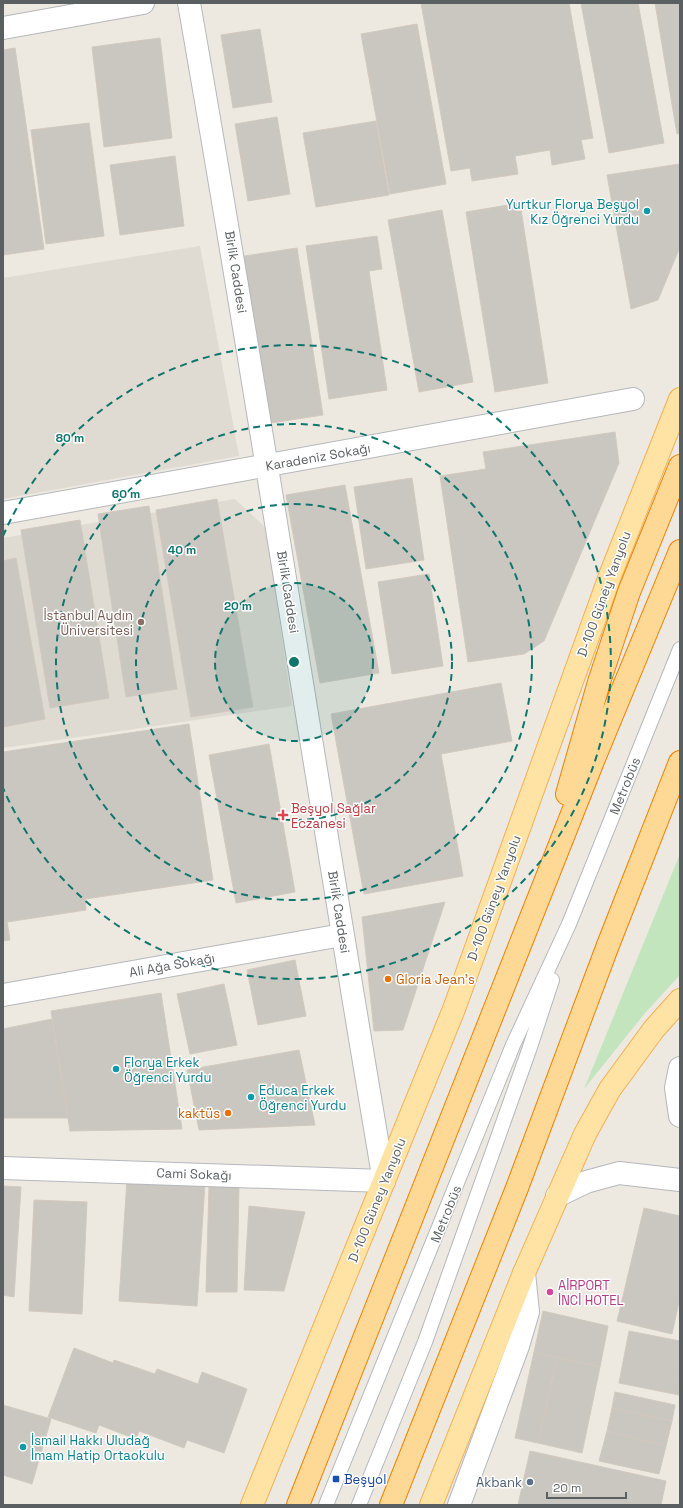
<svg xmlns="http://www.w3.org/2000/svg" width="683" height="1508" font-family="'Space Grotesk',sans-serif">
  <style>
    .education { fill: #dfdad2 }
    .green { fill: #c3e5bd }
    .building { fill: #cac6c0; stroke: #d2c9bf }
    .lines { fill: none; stroke-linecap: round; stroke-linejoin: round }
    .service-casing { stroke: #b4b8bc; stroke-width: 16 }
    .minor-casing { stroke: #b4b8bc; stroke-width: 24 }
    .tertiary-casing { stroke: #b4b8bc; stroke-width: 24 }
    .primary-casing { stroke: #f3af54; stroke-width: 24 }
    .trunk-casing { stroke: #ee8100; stroke-width: 24 }
    .service { stroke: #fff; stroke-width: 14 }
    .minor { stroke: #fff; stroke-width: 22 }
    .tertiary { stroke: #fff; stroke-width: 22 }
    .primary { stroke: #ffe3a4; stroke-width: 22 }
    .trunk { stroke: #fed996; stroke-width: 22 }
    .ring { fill: none; stroke: #0f766e; stroke-width: 2; stroke-dasharray: 7 5 }
    .culture-dot { fill: #0f9aa8; stroke: #fff; stroke-width: 1.5 }
    .education-dot { fill: #8d6e63; stroke: #fff; stroke-width: 1.5 }
    .health-dot { fill: #e0444e; stroke: #fff; stroke-width: 1.5 }
    .food-dot { fill: #e8710a; stroke: #fff; stroke-width: 1.5 }
    .hotel-dot { fill: #d1479c; stroke: #fff; stroke-width: 1.5 }
    .transit-dot { fill: #1a4fb4; stroke: #fff; stroke-width: 1.5 }
    .service-dot { fill: #5c6f8a; stroke: #fff; stroke-width: 1.5 }
    .labels { text-anchor: middle; dominant-baseline: central; stroke-width: 3; stroke-linejoin: round; paint-order: stroke }
    .culture-label { font-size: 13px; fill: #0d838f; stroke: #fff; text-anchor: start }
    .street-label { font-size: 13px; fill: #5a5f62; stroke: #fff }
    .education-label { font-size: 13px; fill: #785e54; stroke: #fff; text-anchor: end }
    .health-label { font-size: 13px; fill: #be3a42; stroke: #fff; text-anchor: start }
    .food-label { font-size: 13px; fill: #c56008; stroke: #fff; text-anchor: start }
    .hotel-label { font-size: 13px; fill: #b23c85; stroke: #fff; text-anchor: start }
    .transit-label { font-size: 13px; fill: #164399; stroke: #fff; text-anchor: start }
    .service-label { font-size: 13px; fill: #4e5e75; stroke: #fff; text-anchor: end }
    .centre { fill: #0f766e; stroke: #fff; stroke-width: 2 }
    .ring-label { font-size: 12px; text-anchor: middle; font-weight: bold; fill: #0f766e; stroke: #fff; stroke-width: 3; stroke-linejoin: round; paint-order: stroke }
  </style>
  <rect width="100%" height="100%" fill="#ede9e1"/>
  <path class="education" d="M200,246L239,456L3,499V278Z
    M235,499L266,528L292,706L3,748V538Z"/>
  <path class="green" d="M680,854V975L645,1013L584,1089Z"/>
  <path class="building" d="M421,3H569L593,138L581,140L585,159L552,165L550,150L515,156L518,174L472,181L470,168L451,171Z
    M581,3H638L664,143L609,153Z
    M655,3H680V133L677,134Z
    M417,24L446,184L390,194L361,34Z
    M260,29L272,102L233,108L221,35Z
    M160,38L172,138L104,147L92,47Z
    M15,48L44,249L3,255V50Z
    M277,117L290,194L248,201L235,124Z
    M376,121L389,195L316,207L303,133Z
    M89,123L104,236L46,244L31,130Z
    M175,156L184,226L120,235L110,165Z
    M680,164V247L658,300L631,309L607,175Z
    M520,203L548,383L495,392L466,212Z
    M442,210L473,382L419,392L388,220Z
    M377,236L382,269L369,271L387,390L329,399L306,246Z
    M297,248L323,415L264,424L238,257Z
    M615,432L619,463L544,641L524,654L468,662L440,476L486,469L483,452Z
    M412,478L424,560L366,569L354,487Z
    M345,485L379,673L320,683L286,495Z
    M217,499L253,707L191,717L156,510Z
    M149,506L177,689L126,697L98,514Z
    M80,520L109,698L50,708L21,530Z
    M16,558L45,719L3,727V561Z
    M429,574L443,666L392,674L378,582Z
    M501,683L512,741L441,754L463,876L364,894L331,714Z
    M189,724L213,880L85,899L86,910L7,922L10,940L3,941V752Z
    M269,744L295,892L236,903L209,755Z
    M445,902L403,1030L374,1031L362,917Z
    M295,960L306,1016L258,1025L247,970Z
    M224,984L237,1045L190,1054L177,994Z
    M161,993L182,1129L70,1131L51,1011Z
    M52,1019L68,1118H3V1029Z
    M299,1050L315,1125L199,1130L187,1070Z
    M127,1179L205,1184L197,1306L119,1301Z
    M209,1185L239,1186L237,1292H206Z
    M3,1186L21,1187L14,1297L3,1295Z
    M34,1200L87,1202L82,1314L29,1311Z
    M249,1206L305,1212L284,1291L244,1290Z
    M644,1208L680,1216V1297L672,1334L617,1321Z
    M543,1311L608,1326L600,1367L534,1352Z
    M629,1331L680,1341L679,1395L619,1383Z
    M74,1348L113,1363L114,1360L155,1374L157,1369L198,1384L202,1372L247,1389L224,1453L187,1440L184,1448L139,1431L136,1439L99,1425L96,1433L48,1417Z
    M534,1352L557,1357L538,1443L515,1438Z
    M557,1357L600,1367L582,1453L538,1443Z
    M615,1392L675,1405L672,1421L612,1408Z
    M3,1405L51,1419L32,1484L3,1475Z
    M612,1408L672,1421L666,1446L607,1431Z
    M607,1431L666,1446L659,1474L599,1461Z
    M530,1451L666,1481L661,1505H518Z"/>
  <g class="lines">
    <defs>
      <path id="service" d="M326,1505L513,1045L569,924L680,649
        M359,1505L425,1342L529,1050L552,980"/>
      <path id="minor" d="M3,28L143,3
        M3,513L633,399
        M3,995L342,935
        M3,1168L384,1181
        M459,1505L518,1346L528,1312L524,1273"/>
      <path id="tertiary" d="M189,3C258,395 317,789 384,1181
        M680,1068L676,1088L680,1116
        M557,1196L586,1182L619,1173L680,1180"/>
      <path id="primary" d="M252,1505L454,1009L611,573L680,399
        M431,1505L524,1273L585,1134L610,1089L654,1029L680,1000"/>
      <path id="trunk" d="M567,794L599,682L629,592L680,466
        M298,1505L593,761L680,551
        M391,1505L517,1188L608,945L680,762"/>
    </defs>
    <use href="#service" class="service-casing"/>
    <use href="#minor" class="minor-casing"/>
    <use href="#tertiary" class="tertiary-casing"/>
    <use href="#primary" class="primary-casing"/>
    <use href="#trunk" class="trunk-casing"/>
    <use href="#service" class="service"/>
    <use href="#minor" class="minor"/>
    <use href="#tertiary" class="tertiary"/>
    <use href="#primary" class="primary"/>
    <use href="#trunk" class="trunk"/>
  </g>
  <circle cx="294" cy="662" r="79" fill="#0f766e" fill-opacity=".12"/>
  <g class="ring">
    <circle cx="294" cy="662" r="79"/>
    <circle cx="294" cy="662" r="158"/>
    <circle cx="294" cy="662" r="238"/>
    <path d="M3 536A317 317 0 1 1 3 788"/>
  </g>
  <g class="culture-dot">
    <circle cx="647" cy="211" r="4"/>
    <circle cx="116" cy="1069" r="4"/>
    <circle cx="251" cy="1097" r="4"/>
    <circle cx="23" cy="1447" r="4"/>
  </g>
  <circle class="education-dot" cx="141" cy="622" r="4"/>
  <path class="health-dot" d="M281 809h4v4h4v4h-4v4h-4v-4h-4v-4h4z"/>
  <g class="food-dot">
    <circle cx="388" cy="979" r="4"/>
    <circle cx="228" cy="1113" r="4"/>
  </g>
  <circle class="hotel-dot" cx="550" cy="1292" r="4"/>
  <rect class="transit-dot" x="332" y="1475" width="8" height="8" rx="2"/>
  <circle class="service-dot" cx="530" cy="1482" r="4"/>
  <g class="labels">
    <g class="culture-label">
      <text x="639" y="204" text-anchor="end">Yurtkur Florya Beşyol<tspan x="639" dy="15">Kız Öğrenci Yurdu</tspan></text>
      <text x="124" y="1062">Florya Erkek<tspan x="124" dy="15">Öğrenci Yurdu</tspan></text>
      <text x="259" y="1090">Educa Erkek<tspan x="259" dy="15">Öğrenci Yurdu</tspan></text>
      <text x="31" y="1440">İsmail Hakkı Uludağ<tspan x="31" dy="15">İmam Hatip Ortaokulu</tspan></text>
    </g>
    <g class="street-label">
      <text transform="translate(236 272) rotate(81)">Birlik Caddesi</text>
      <text transform="translate(318 457) rotate(-10)">Karadeniz Sokağı</text>
      <text transform="translate(288 592) rotate(81)">Birlik Caddesi</text>
      <text transform="translate(604 594) rotate(-70)">D-100 Güney Yanyolu</text>
      <text transform="translate(625 786) rotate(-68)">Metrobüs</text>
      <text transform="translate(494 898) rotate(-70)">D-100 Güney Yanyolu</text>
      <text transform="translate(339 912) rotate(81)">Birlik Caddesi</text>
      <text transform="translate(172 965) rotate(-10)">Ali Ağa Sokağı</text>
      <text transform="translate(194 1174) rotate(2)">Cami Sokağı</text>
      <text transform="translate(377 1200) rotate(-68)">D-100 Güney Yanyolu</text>
      <text transform="translate(446 1214) rotate(-68)">Metrobüs</text>
    </g>
    <g class="education-label">
      <text x="133" y="615">İstanbul Aydın<tspan x="133" dy="15">Üniversitesi</tspan></text>
    </g>
    <g class="health-label">
      <text x="291" y="808">Beşyol Sağlar<tspan x="291" dy="15">Eczanesi</tspan></text>
    </g>
    <g class="food-label">
      <text x="396" y="979">Gloria Jean's</text>
      <text x="220" y="1113" text-anchor="end">kaktüs</text>
    </g>
    <g class="hotel-label">
      <text x="558" y="1285">AİRPORT<tspan x="558" dy="15">İNCİ HOTEL</tspan></text>
    </g>
    <g class="transit-label">
      <text x="344" y="1479">Beşyol</text>
    </g>
    <g class="service-label">
      <text x="522" y="1482">Akbank</text>
    </g>
  </g>
  <circle cx="294" cy="662" r="6" class="centre"/>
  <g class="ring-label">
    <text x="70" y="442">80 m</text>
    <text x="126" y="498">60 m</text>
    <text x="182" y="554">40 m</text>
    <text x="238" y="610">20 m</text>
  </g>
  <rect width="683" height="1508" fill="none" stroke="#5a5f62" stroke-width="8"/>
  <path d="M547 1492v6h79v-6" fill="none" stroke="#5a5f62" stroke-width="2"/>
  <text x="553" y="1492" font-size="12" fill="#5a5f62" stroke="#ffffff" stroke-width="3" paint-order="stroke">20 m</text>
</svg>
